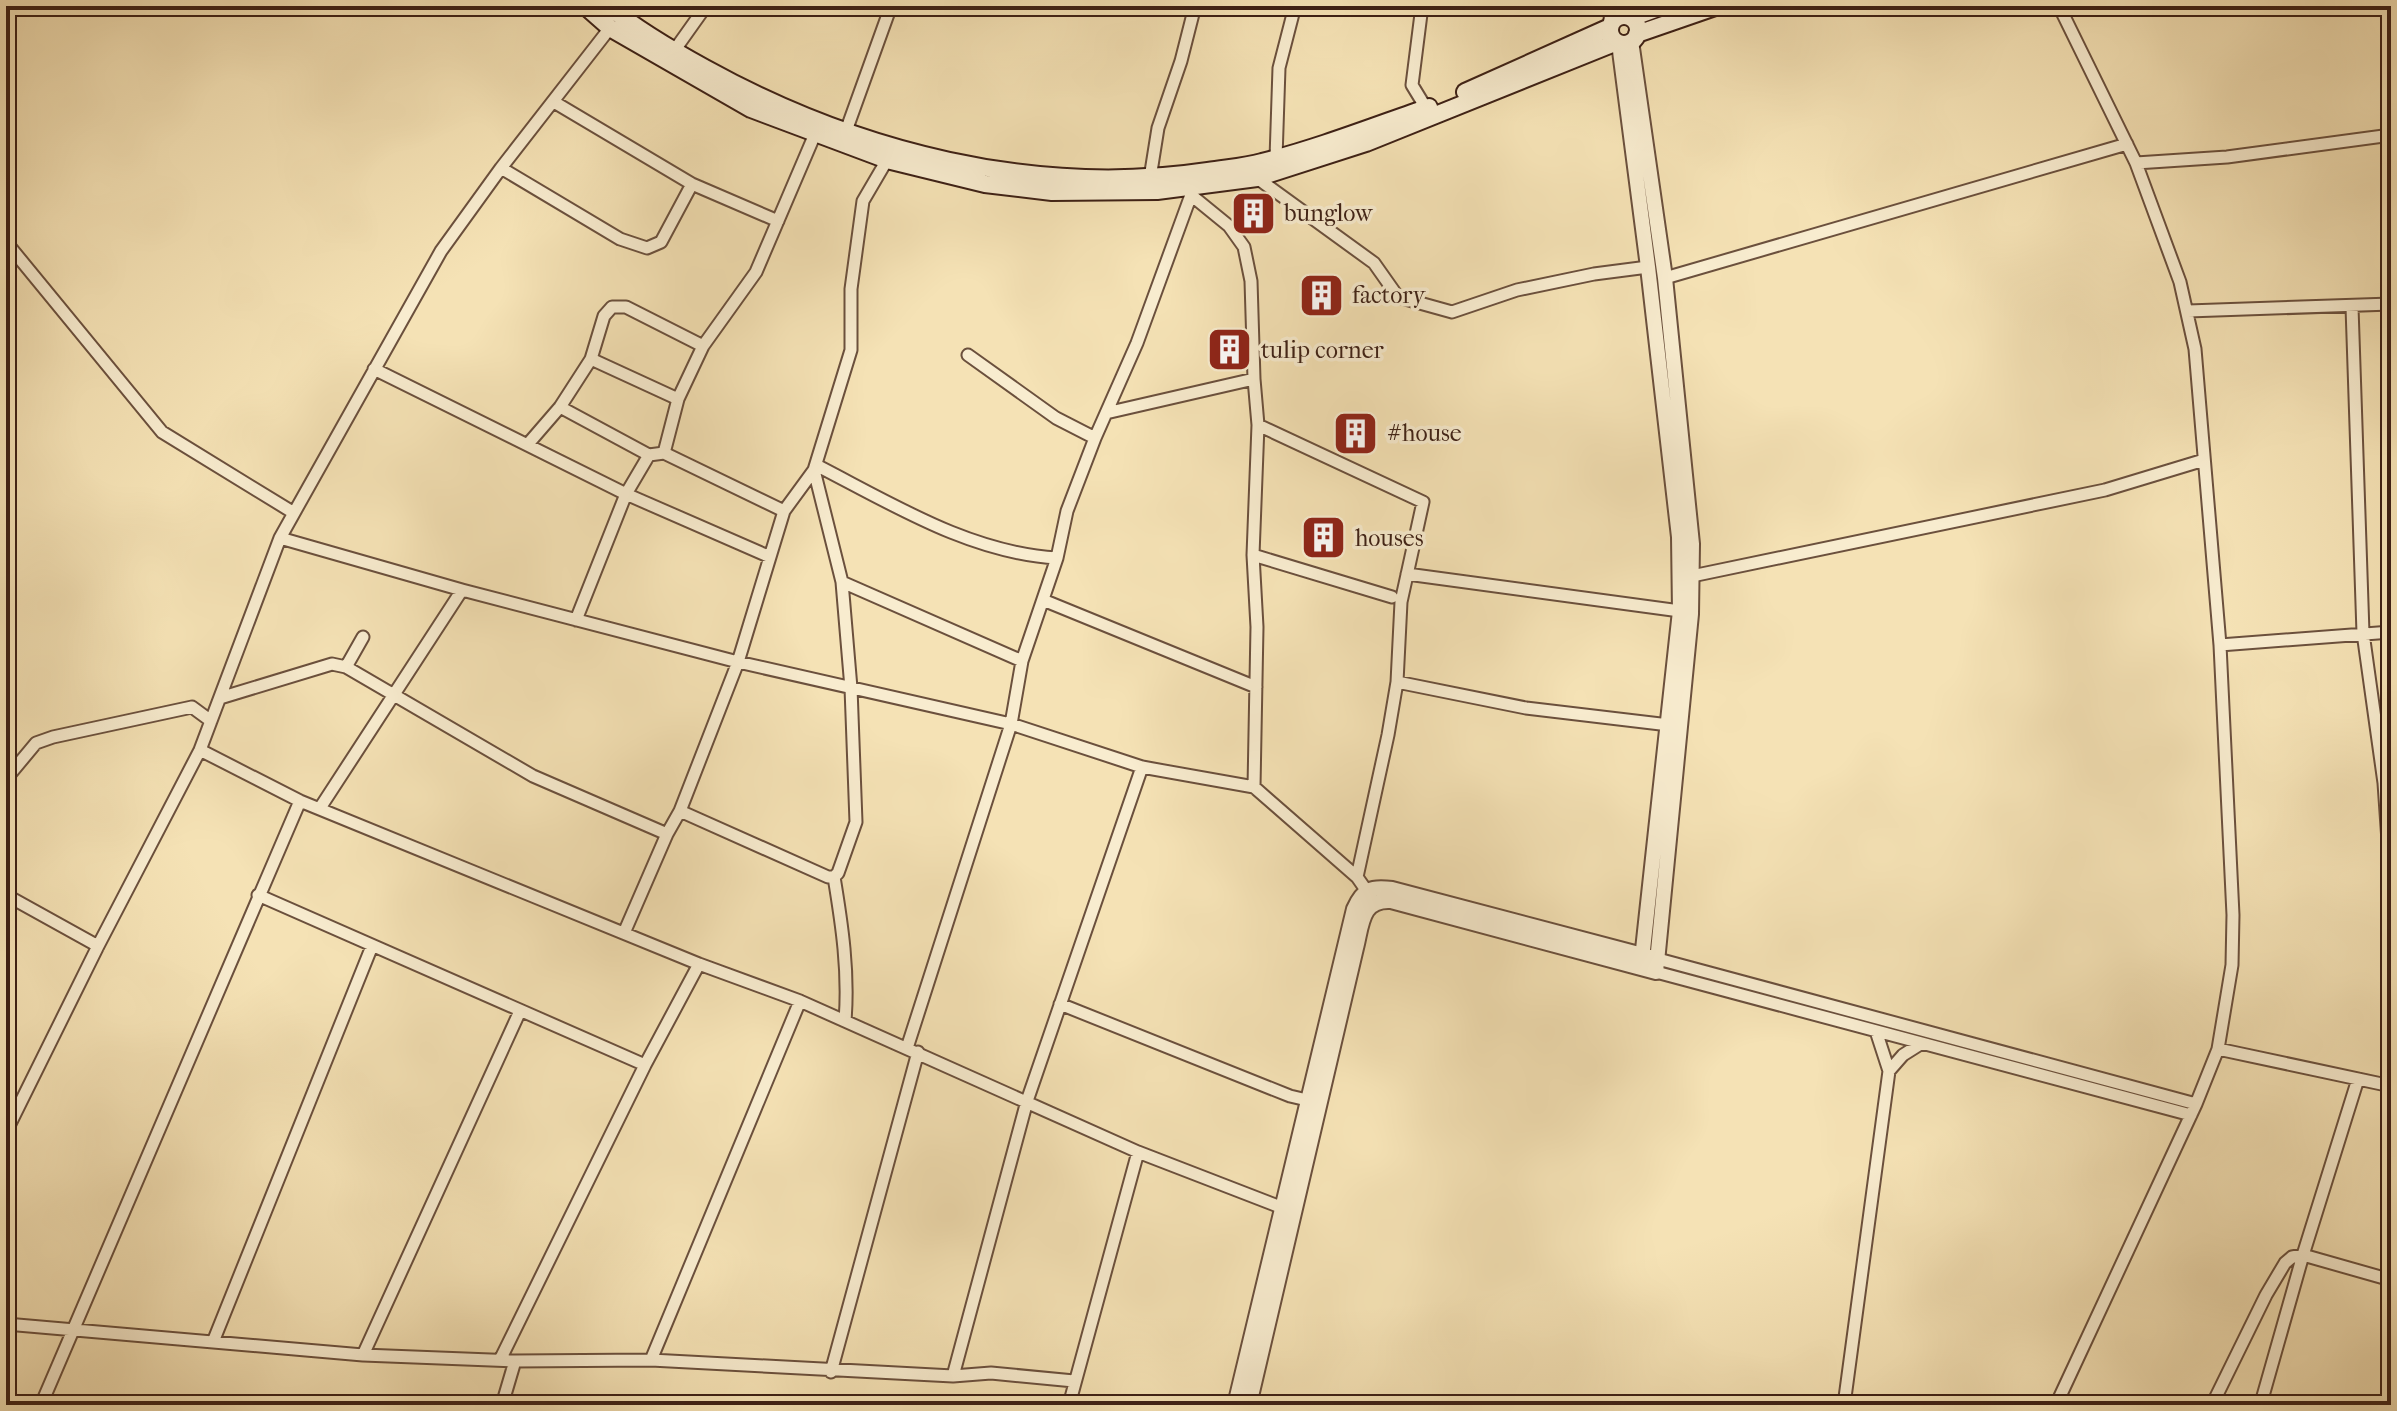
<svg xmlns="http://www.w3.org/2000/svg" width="2397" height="1411" font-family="'IM FELL French Canon',serif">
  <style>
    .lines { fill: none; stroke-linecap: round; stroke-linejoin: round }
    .minor-casing { stroke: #6b503d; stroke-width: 15 }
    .tertiary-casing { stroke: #6b503d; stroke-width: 18 }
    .secondary-casing { stroke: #3d2015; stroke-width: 20 }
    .minor { stroke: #f8eccf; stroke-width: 11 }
    .tertiary { stroke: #f8eccf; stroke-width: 14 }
    .secondary { stroke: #f8eccf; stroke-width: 16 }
    .labels { text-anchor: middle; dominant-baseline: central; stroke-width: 7; stroke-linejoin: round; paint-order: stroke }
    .poi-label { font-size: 24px; fill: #3d2015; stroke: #f8eccf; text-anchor: start }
  </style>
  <rect width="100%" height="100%" fill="#f5e2b5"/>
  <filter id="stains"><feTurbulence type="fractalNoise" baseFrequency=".0025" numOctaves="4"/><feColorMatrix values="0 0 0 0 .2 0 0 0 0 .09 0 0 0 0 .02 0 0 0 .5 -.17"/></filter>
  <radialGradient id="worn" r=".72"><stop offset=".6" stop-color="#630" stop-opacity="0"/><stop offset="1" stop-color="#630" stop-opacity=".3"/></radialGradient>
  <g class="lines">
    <defs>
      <path id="minor" d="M1422,6L1412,85L1426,108
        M674,51L706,6
        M554,102L692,184L778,221
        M846,131L891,6
        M1276,158L1279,68L1295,6
        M2136,163L2227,157L2391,135
        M501,168L620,239L647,248L661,242L692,184
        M1150,178L1158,128L1181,61L1195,6
        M1257,178L1374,263L1398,297L1452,312L1517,290L1594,274L1648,267
        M1191,187V195L1229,226L1244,247L1251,281L1254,379L1258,425L1253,555L1257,627L1254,787
        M6,242L162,432L294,513
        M1665,278L2127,144
        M2352,307L2363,633L2384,783L2391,885
        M2188,311L2391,304
        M968,355L1056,418L1095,438
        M591,359L678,399
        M374,369L626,494L768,556
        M560,407L649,455
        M1106,413L1254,379
        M1258,425L1423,502L1401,602L1397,682L1388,735L1357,877
        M528,444L560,407L591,359L604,316L612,307H626L703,346
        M664,453L784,511
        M816,465C892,504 970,553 1057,558
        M814,470L842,582L851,688L856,822L838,873L834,877C842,925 849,972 845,1021
        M280,538L462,590L738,662L1011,724L1142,767L1254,787L1357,877L1371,897
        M1253,555L1392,597
        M1407,574L1680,611
        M1692,576L2105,490L2204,460
        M842,582L1022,661
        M1043,600L1256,687
        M576,620L626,494L649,455L664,453L678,399L703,346L756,272L815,134
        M2220,645L2391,632
        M346,667L533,776L667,834
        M1397,682L1526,708L1669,725
        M220,698L332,664L346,667L363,637
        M200,750L300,801L699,964L800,1001L1138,1152L1283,1208
        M6,779L36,743L53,737L192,707L211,721
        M320,808L462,590
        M680,811L828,877H834
        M6,895L98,946
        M258,895L645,1065
        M624,933L667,834L680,811L738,662L784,511L814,470L851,350V289L863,201L887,160
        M1658,959L2196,1104
        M1656,972L2191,1115
        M1060,1004L1290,1096L1307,1100
        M907,1048L1011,724L1022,661L1057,558L1067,511L1095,438L1137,343L1191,195
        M2218,1049L2391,1086
        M1889,1071L1903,1055L1922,1043
        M6,1132L98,946L200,750L280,538L294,513L441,251L501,168L610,28
        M6,1324L363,1355L515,1361L651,1360L953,1376L991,1373L1074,1381
        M213,1342L372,946
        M363,1355L520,1011
        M500,1360L645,1065L699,964
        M651,1360L800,1001
        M831,1372L918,1052
        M953,1376L1027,1101L1142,767
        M41,1405L300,801
        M502,1405L515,1361
        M1069,1405L1138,1152
        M1844,1405L1889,1071L1876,1031
        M2056,1405L2196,1104L2218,1049L2232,965L2233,915L2220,645L2195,349L2180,282L2136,163L2059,6
        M2212,1405L2266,1295L2285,1263L2292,1257L2303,1255L2391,1280
        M2266,1405L2263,1396L2303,1255L2358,1079"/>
      <path id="tertiary" d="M1611,24L1613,6
        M1619,43L1648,267L1679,537L1680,611L1641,968
        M1235,1405L1354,909C1363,889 1371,886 1392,889L1650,957
        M1249,1405L1356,948C1362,925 1361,899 1391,901L1656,972L1691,614L1692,544L1665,278L1631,41"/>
      <path id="secondary" d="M585,6L610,28L751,109L887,160L985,184L1052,192L1157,191L1257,178L1366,143L1617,42
        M608,6C638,30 672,50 705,68C857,152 1035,197 1208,171C1226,168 1245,167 1262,162C1318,148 1374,126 1429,107
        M1610 30a14 14 0 1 1 28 0a14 14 0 1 1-28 0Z
        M1631,18L1664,6
        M1637,34L1718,6
        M1465,92L1610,27"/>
    </defs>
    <use href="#minor" class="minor-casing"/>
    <use href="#tertiary" class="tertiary-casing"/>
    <use href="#secondary" class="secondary-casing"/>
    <use href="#minor" class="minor"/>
    <use href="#tertiary" class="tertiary"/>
    <use href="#secondary" class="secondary"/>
  </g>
  <defs>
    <symbol id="building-square" viewBox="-11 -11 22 22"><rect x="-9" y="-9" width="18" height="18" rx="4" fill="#8f2418" stroke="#f8eccf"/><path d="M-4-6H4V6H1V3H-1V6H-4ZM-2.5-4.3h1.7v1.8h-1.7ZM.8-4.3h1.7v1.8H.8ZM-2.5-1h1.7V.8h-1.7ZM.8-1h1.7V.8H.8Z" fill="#fff"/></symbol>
  </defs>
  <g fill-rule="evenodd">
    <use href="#building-square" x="1228" y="188" width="51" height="51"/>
    <use href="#building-square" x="1296" y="270" width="51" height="51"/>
    <use href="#building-square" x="1204" y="324" width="51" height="51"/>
    <use href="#building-square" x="1330" y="408" width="51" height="51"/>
    <use href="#building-square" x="1298" y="512" width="51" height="51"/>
  </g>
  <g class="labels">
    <g class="poi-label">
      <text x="1284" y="213">bunglow</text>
      <text x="1352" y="295">factory</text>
      <text x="1261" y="350">tulip corner</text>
      <text x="1387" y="433">#house</text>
      <text x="1355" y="538">houses</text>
    </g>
  </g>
  <rect width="2397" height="1411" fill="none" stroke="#f5e2b5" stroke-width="32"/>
  <rect x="8" y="8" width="2381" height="1395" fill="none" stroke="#3d2015" stroke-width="4"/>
  <rect x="16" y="16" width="2365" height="1379" fill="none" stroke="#3d2015" stroke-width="2"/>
  <rect width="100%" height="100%" filter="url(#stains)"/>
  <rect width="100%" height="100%" fill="url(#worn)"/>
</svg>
